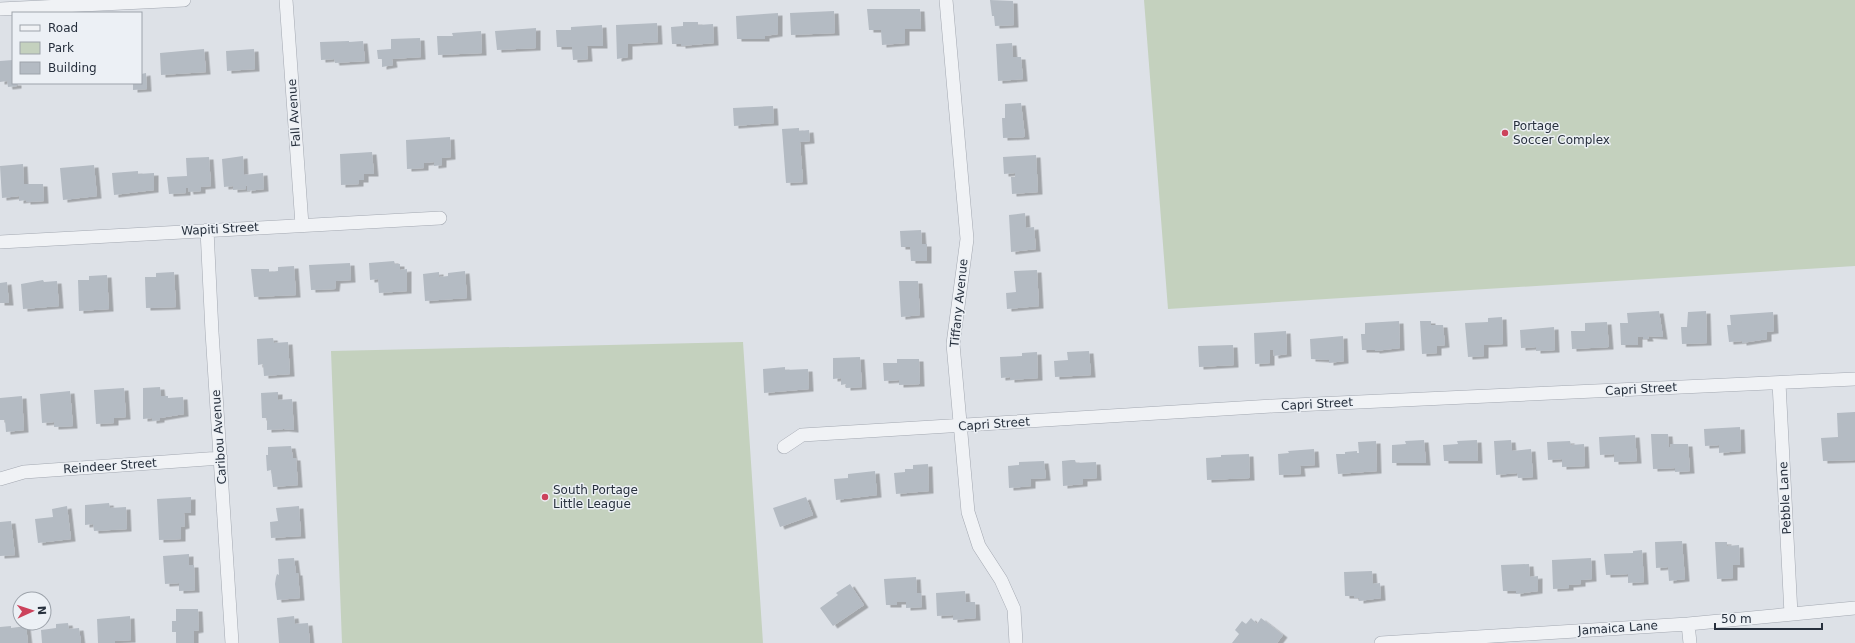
<svg xmlns="http://www.w3.org/2000/svg" width="1855" height="643" font-family="'DejaVu Sans',sans-serif">
  <style>
    .green { fill: #c4d1be }
    .building { fill: #b4bbc3; filter: url(#shadow) }
    .lines { fill: none; stroke-linecap: round; stroke-linejoin: round }
    .minor-casing { stroke: #a3a8b1; stroke-width: 14 }
    .minor { stroke: #f0f2f5; stroke-width: 13 }
    .poi-dot { fill: #cc425c; stroke: #ecf0f5; stroke-width: 1.5 }
    .labels { text-anchor: middle; dominant-baseline: central; stroke-width: 3; stroke-linejoin: round; paint-order: stroke }
    .street-label { font-size: 12px; fill: #27303d; stroke: #ecf0f5 }
    .poi-label { font-size: 12px; fill: #27303d; stroke: #ecf0f5; text-anchor: start }
  </style>
  <defs>
    <filter id="shadow"><feDropShadow dx="4.5" dy="2.5" stdDeviation="0" flood-color="#0004"/></filter>
  </defs>
  <rect width="100%" height="100%" fill="#dde1e7"/>
  <path class="green" d="M1144,0H1855V266L1168,309Z
    M743,342L763,643H342L331,351Z"/>
  <path class="building" d="M990,0L1013,1L1014,25L995,26L994,16H992Z
    M867,9H920L921,29H905V43L882,45L881,30H869Z
    M834,11L835,33L791,35L790,13Z
    M778,13V34L765,36V39H737L736,16Z
    M683,22H698V25L713,24L714,43L681,46V44H672L671,27L683,26Z
    M657,23L658,42L628,44V57L617,59L616,25Z
    M602,25L603,46H587L588,59L573,60L572,47H557L556,30H571V27Z
    M536,28V48L497,50L495,31Z
    M481,31L482,53L438,55L437,36H453L452,33Z
    M420,38L421,57L392,59L393,65L382,67V59H378L377,50L391,49V39Z
    M349,41V42L363,41L365,61L335,63L334,59L321,60L320,42Z
    M1012,43L1013,57H1021L1023,79L998,81L996,44Z
    M204,49L206,72L161,75L160,53Z
    M254,49L255,69L227,71L226,51Z
    M13,60V83H17V86L8,87L7,81L0,82V61Z
    M146,73L147,89L133,90V83H141V74Z
    M1021,103L1025,137L1003,138L1002,118H1005V104Z
    M773,106L774,123L734,126L733,108Z
    M799,128V131L809,130L810,141L800,142L803,182L786,183L782,129Z
    M450,137L451,157L442,158V165L434,166V162L424,163V168L407,169L406,140Z
    M372,152L374,174H364V180H359V184L341,185L340,154Z
    M1036,155L1038,192L1012,194L1011,177H1015V173L1004,174L1003,157Z
    M243,156L244,175L263,173L264,189L247,191V185L246,186V189L233,190V186L224,187L222,159Z
    M209,157L211,186L201,187V191L189,192L188,188H186V193L169,194L167,177L187,176L186,158Z
    M23,164L24,184H43L44,201L26,202V200L19,201V196L2,198L0,166Z
    M94,165L97,196L63,200L60,168Z
    M138,171V174L154,173V190L114,195L112,173Z
    M1025,213L1026,228L1034,227L1036,249L1011,252L1009,215Z
    M921,230L922,244H927V261H911L910,247H901L900,231Z
    M394,261L395,264H400V270L407,269V291L379,293L378,279L370,280L369,263Z
    M350,263L351,280L336,281L335,289L311,290L309,265Z
    M294,266L296,295L254,297L251,269H269V272L278,271V267Z
    M1037,270L1039,306L1007,309L1006,293L1016,292L1014,271Z
    M465,271L467,298L425,301L423,274L439,272V277L448,276V273Z
    M174,272L176,307L146,308L145,277H156V273Z
    M107,275L109,309L79,311L78,280H89V276Z
    M43,280L44,282L57,281L59,306L23,309L21,284Z
    M899,281H918L920,315L901,317Z
    M7,282L9,303H0V283Z
    M1659,311L1663,337L1648,336L1649,339H1643V337H1638V345H1621L1620,323H1628L1627,313Z
    M1706,311L1707,343L1682,344L1681,327H1687L1688,312Z
    M1773,312L1774,331L1767,332V339L1742,343V341L1729,342L1727,325H1731L1730,315Z
    M1502,317L1503,344L1484,345V356L1468,357L1465,323L1488,322V318Z
    M1399,321L1400,348L1375,351V350H1362L1361,334H1365V323Z
    M1420,321H1431V325H1443L1445,345L1437,346V353L1422,354Z
    M1607,322L1609,347L1572,349L1571,331H1585V323Z
    M1554,327L1555,350L1536,351V347L1521,348L1520,330Z
    M1286,331L1287,354L1274,356L1273,350H1270V363L1255,364L1254,333Z
    M1343,336L1344,361L1329,363V360L1311,359L1310,339Z
    M273,338L274,343L288,342L290,374L264,376L263,364L258,365L257,339Z
    M1233,345L1234,365L1199,367L1198,346Z
    M1089,351L1091,375L1055,377L1054,361L1068,360L1067,352Z
    M1037,352L1038,378L1010,380V377L1001,378L1000,357L1022,356V353Z
    M860,357L862,387L846,388V384L841,385V378L833,379V358Z
    M897,359H919L920,384L899,385V380L884,381L883,363H897Z
    M785,367V370L808,369L809,389L764,393L763,369Z
    M160,387L161,396H168V398L183,397L184,414L160,418V420L152,421V418L143,419V388Z
    M124,388L126,417L114,418V423L96,424L94,390Z
    M70,391L73,426L54,427V422L42,423L40,394Z
    M278,392V400L292,399L294,430L284,429L267,430V418H262L261,393Z
    M22,396L24,430L6,432L5,420H0V398Z
    M1855,412V460L1823,461L1821,438L1838,437L1837,413Z
    M1740,427L1741,451L1719,453V445L1705,446L1704,429Z
    M1651,434H1668L1669,447H1671L1670,444H1688L1690,471L1675,472V468L1653,469Z
    M1635,435L1637,461L1614,462V454L1600,455L1599,437Z
    M1424,440L1426,463H1392V445L1406,444L1405,441Z
    M1477,440L1478,461H1444L1443,445L1458,444L1457,441Z
    M1511,440L1512,451L1531,449L1533,477L1518,478L1517,473L1496,475L1494,441Z
    M1376,441L1377,471L1338,474L1336,454H1345V452L1357,451V453H1359L1358,442Z
    M1570,441L1571,445L1584,444L1585,466L1562,467V459L1548,460L1547,442Z
    M291,446L293,458H296L298,485L273,487L271,470L267,471L266,455H268V447Z
    M1314,449L1315,465L1300,466L1301,474L1279,475L1278,454L1289,453L1288,451Z
    M1249,454L1250,478L1207,480L1206,458L1221,457V455Z
    M1071,460H1075L1076,463L1096,462L1097,478L1083,479V484L1063,486L1062,461Z
    M1044,461L1046,478L1031,479V486L1009,488L1008,466L1019,465V462Z
    M928,464L929,491L896,494L894,473L905,472V469H913V465Z
    M875,471L877,495L836,500L834,479L848,478V474Z
    M191,497V513H184L185,526L181,527V539L159,540L157,499Z
    M806,497L813,515L780,527L773,508Z
    M109,503L110,508L126,507L127,529L94,531L93,524L85,525V505Z
    M67,506L71,539L38,543L35,519L53,517L52,509Z
    M299,506L301,536L271,538L270,522L278,521L276,508Z
    M11,521L15,555L0,556V522Z
    M1682,541L1685,579L1669,581L1668,567L1656,568L1655,542Z
    M1715,542H1727V546L1739,545L1740,565H1733V578L1717,579Z
    M1642,550L1644,582L1628,583V574L1606,575L1604,554L1633,553V551Z
    M189,554V565H194L195,590L179,591V583L165,584L163,556Z
    M294,558L296,573H298L300,598L277,600L275,584L276,577L277,574L279,575L278,559Z
    M1591,558L1592,579L1581,580V584L1569,585V588L1553,589L1552,560Z
    M1529,564L1530,577L1538,576V591L1516,594V591H1503L1501,565Z
    M1372,571L1373,584L1380,583L1381,598L1359,601V598H1354V596H1345L1344,572Z
    M916,577L917,593H921L922,607L906,608V602H897V605H886L884,579Z
    M850,584L864,605L833,626L820,608L838,595L836,593Z
    M965,591L966,602H975L976,618L953,620V615L937,616L936,593Z
    M176,609H198L199,630L194,631V643H176V632H172V621H176Z
    M130,616L131,640L115,641V643H98L97,619Z
    M294,616L295,624L308,623L310,643H279L277,618Z
    M1251,618L1257,624L1261,618L1283,635L1277,643H1232L1239,634L1235,630L1242,621L1246,624Z
    M68,623L69,629L79,628L81,643H42L41,630L56,628V624Z
    M11,626V628L26,626L28,643H0V627Z"/>
  <g class="lines">
    <defs>
      <path id="minor" d="M286,0L302,225
        M946,0L967,239L953,344L968,512L979,546L1001,580L1014,609L1016,643
        M0,9L184,0
        M207,230L212,332L232,643
        M0,242L440,218
        M1779,383L1791,614
        M784,447L802,435L1273,406L1855,379
        M0,479L24,472L221,458
        M1688,624L1690,643
        M1381,643L1688,624L1855,608"/>
    </defs>
    <use href="#minor" class="minor-casing"/>
    <use href="#minor" class="minor"/>
  </g>
  <g class="poi-dot">
    <circle cx="1505" cy="133" r="4"/>
    <circle cx="545" cy="497" r="4"/>
  </g>
  <g class="labels">
    <g class="street-label">
      <text transform="translate(294 113) rotate(-94)">Fall Avenue</text>
      <text transform="translate(220 229) rotate(-3)">Wapiti Street</text>
      <text transform="translate(959 303) rotate(-84)">Tiffany Avenue</text>
      <text transform="translate(1641 389) rotate(-3)">Capri Street</text>
      <text transform="translate(1317 404) rotate(-3)">Capri Street</text>
      <text transform="translate(994 424) rotate(-4)">Capri Street</text>
      <text transform="translate(219 437) rotate(-94)">Caribou Avenue</text>
      <text transform="translate(110 466) rotate(-4)">Reindeer Street</text>
      <text transform="translate(1785 498) rotate(-93)">Pebble Lane</text>
      <text transform="translate(1618 628) rotate(-4)">Jamaica Lane</text>
    </g>
    <g class="poi-label">
      <text x="1513" y="126">Portage<tspan x="1513" dy="14">Soccer Complex</tspan></text>
      <text x="553" y="490">South Portage<tspan x="553" dy="14">Little League</tspan></text>
    </g>
  </g>
  <rect x="12" y="12" width="130" height="72" fill="#ecf0f5" stroke="#9da3ab"/>
  <rect x="20" y="25" width="20" height="6" fill="#f0f2f5" stroke="#9da3ab"/>
  <text x="48" y="32" font-size="12" fill="#27303d">Road</text>
  <rect x="20" y="42" width="20" height="12" fill="#c4d1be" stroke="#9da3ab"/>
  <text x="48" y="52" font-size="12" fill="#27303d">Park</text>
  <rect x="20" y="62" width="20" height="12" fill="#b4bbc3" stroke="#9da3ab"/>
  <text x="48" y="72" font-size="12" fill="#27303d">Building</text>
  <g transform="translate(32 611) rotate(87)"><circle r="19" fill="#ecf0f5" stroke="#9da3ab"/>
  <path d="M0-3L7 15L0 10L-7 15Z" fill="#cc425c"/>
  <text y="-6" font-size="11" font-weight="bold" text-anchor="middle" fill="#27303d">N</text>
  </g>
  <path d="M1715 623v6h107v-6" fill="none" stroke="#27303d" stroke-width="2"/>
  <text x="1721" y="623" font-size="12" fill="#27303d" stroke="#ecf0f5" stroke-width="3" paint-order="stroke">50 m</text>
</svg>
